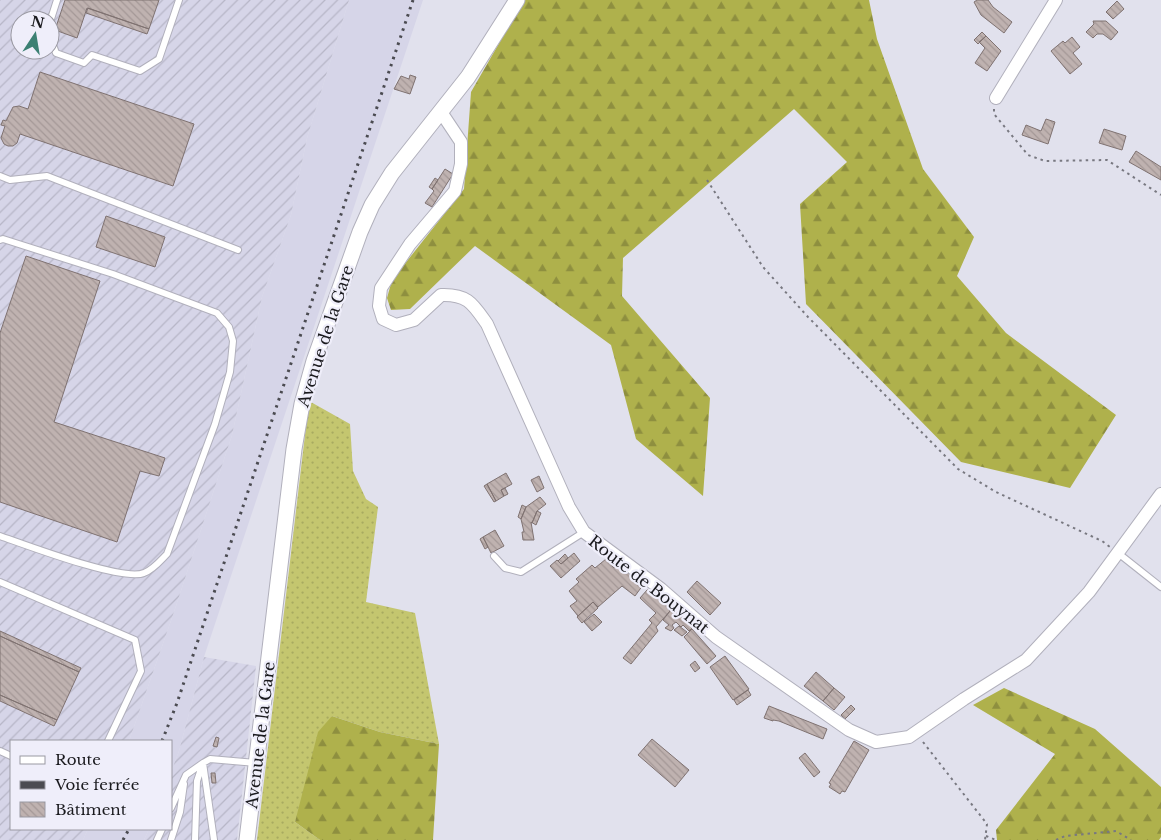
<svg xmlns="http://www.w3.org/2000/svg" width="1161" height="840" font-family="'Libre Baskerville',serif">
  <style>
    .built { fill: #d6d5e8 }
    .industrial { fill: url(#industrial-furrows); fill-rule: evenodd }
    .grass { fill: url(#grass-dots) }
    .forest { fill: url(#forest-firs) }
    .building { fill: url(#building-back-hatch); stroke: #7f7271 }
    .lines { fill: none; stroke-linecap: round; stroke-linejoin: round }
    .service-casing { stroke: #b1b0bc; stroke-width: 8 }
    .minor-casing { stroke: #b1b0bc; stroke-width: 14 }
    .tertiary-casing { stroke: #b1b0bc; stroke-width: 17 }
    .path { stroke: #787880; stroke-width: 2; stroke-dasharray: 2.5 4; stroke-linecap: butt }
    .service { stroke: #fff; stroke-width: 6 }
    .minor { stroke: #fff; stroke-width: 12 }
    .tertiary { stroke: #fff; stroke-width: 15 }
    .rail { stroke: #4b4b51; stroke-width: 3; stroke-dasharray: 2.5 5; stroke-linecap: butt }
    .labels { text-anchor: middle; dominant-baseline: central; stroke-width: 4.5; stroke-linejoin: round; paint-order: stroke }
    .street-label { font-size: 16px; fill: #1a1a1e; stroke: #efeefa }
  </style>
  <defs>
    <pattern id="industrial-furrows" width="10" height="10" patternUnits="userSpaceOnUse" patternTransform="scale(1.25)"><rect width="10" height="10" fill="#d6d5e8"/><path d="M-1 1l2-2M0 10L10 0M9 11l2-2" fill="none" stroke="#b7b6c7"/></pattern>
    <pattern id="grass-dots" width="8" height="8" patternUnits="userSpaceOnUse" patternTransform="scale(1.25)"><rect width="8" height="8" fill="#c4c66f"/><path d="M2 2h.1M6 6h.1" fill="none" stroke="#a8aa60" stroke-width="1.8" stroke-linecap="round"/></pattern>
    <pattern id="forest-firs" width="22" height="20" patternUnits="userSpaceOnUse" patternTransform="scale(1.25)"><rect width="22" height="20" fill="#afb14c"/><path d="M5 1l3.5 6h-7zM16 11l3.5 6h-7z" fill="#8e8f3f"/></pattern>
    <pattern id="building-back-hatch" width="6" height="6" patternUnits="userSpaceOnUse" patternTransform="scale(1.25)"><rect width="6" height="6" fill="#bfb2b0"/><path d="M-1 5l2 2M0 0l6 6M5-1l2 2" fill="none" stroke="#a49897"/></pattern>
  </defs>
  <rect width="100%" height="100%" fill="#e1e1ed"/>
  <path class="built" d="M349,0H423L204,657L179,751L171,772V741H129L174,612L232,435L262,297L291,215L307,138Z
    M88,829H149L144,840H83Z"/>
  <path class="industrial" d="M0,0H349L307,138L291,215L262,297L232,435L174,612L129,741H11V829H88L83,840H0ZM20,20H50V50H20Z
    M204,657L256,666L237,840H144L149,829H171V772L179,751Z"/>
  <path class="grass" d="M309,401L350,424L353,471L366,499L378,507L366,602L415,613L439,744L380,732L332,716L295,822L320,840H257Z"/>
  <path class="forest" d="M524,0H869L877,39L923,169L974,237L957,276L1006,333L1116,415L1070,488L961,462L806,304L800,204L847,162L794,109L623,258L622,296L710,398L703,496L636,439L611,345L475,246L410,309L391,310L387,298L392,280L464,189L471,92Z
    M1004,688L1095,729L1161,787V837L1159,840H997L996,830L1055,754L973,705Z
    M332,716L380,732L439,744L433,840H320L295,822L318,732Z"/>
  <path class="building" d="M65,0H159L149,29L87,8L77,38L55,30Z
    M977,0H988L993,7L1012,22L1004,33L981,15L974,2Z
    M1117,1L1124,9L1113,19L1106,12Z
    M88,8L149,29L147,34L86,13Z
    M1093,21H1106L1118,32L1111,40L1103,34H1097L1093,38L1086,32L1094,24Z
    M982,32L986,36L978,44L974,40Z
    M986,36L1001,51L987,71L975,63L985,48L979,42Z
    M1072,37L1080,47L1073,53L1082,64L1070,74L1051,51L1063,41L1065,43Z
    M40,72L194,124L173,186L20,134L17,143L13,146H8L4,144L1,138L5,126L1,125L3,120L6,121L13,107L19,106L28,109Z
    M410,75L416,77L410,94L394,89L401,76L409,79Z
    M1046,119L1055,122L1048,144L1022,135L1026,125L1041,131Z
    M1104,129L1126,136L1122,150L1099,143Z
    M1136,151L1161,167V180L1129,162Z
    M445,169L453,174L432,207L425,203L434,191L432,189Z
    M435,178L438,180L432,189L429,187Z
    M106,216L165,237L155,267L96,247Z
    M26,256L100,281L54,422L165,458L159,476L140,471L117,542L0,502V333Z
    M506,473L512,484L501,490L504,496L496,501L487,484Z
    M539,476L544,488L537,492L531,480Z
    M487,484L496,501L494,502L484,486Z
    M505,488L508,494L504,496L501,490Z
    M540,497L546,504L537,511L532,523L531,522L534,540H523L522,532H524L521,519L526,507Z
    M522,505L526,507L521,519L518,517Z
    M537,511L541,513L536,525L531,522L532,523Z
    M495,530L504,546L491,553L483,537Z
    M483,537L488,547L485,549L480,539Z
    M574,553L580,561L561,578L550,566L557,560L561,564Z
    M565,554L568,558L561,564L558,561Z
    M606,559L614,568L618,565L643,585L635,596L622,586L598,607L593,602L578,616L570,606L577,601L569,591L579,582L576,579L592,565L595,568Z
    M697,581L721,603L710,615L687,592Z
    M652,589L671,604L667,608L670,611L656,627L658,631L631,664L623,658L652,623L649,620L656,613L640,598L647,590Z
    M593,602L598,608L582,623L577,617Z
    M671,604L695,625L689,631L683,625L681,627L676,622L672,625L674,628L671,631L665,628L669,625L663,620L670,611L667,608Z
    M594,614L602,622L592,631L584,622Z
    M679,626L687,632L682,636L674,630Z
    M692,629L716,656L707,664L684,637Z
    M0,631L81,668L79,672L0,636Z
    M0,636L79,672L57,720L0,695Z
    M725,656L749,689L733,700L710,667Z
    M695,661L700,668L695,672L690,665Z
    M816,672L834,688L823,701L804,686Z
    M834,688L845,697L834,710L823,701Z
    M748,690L751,695L737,705L734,700Z
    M0,695L57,720L54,726L0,701Z
    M851,705L855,709L845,719L841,715Z
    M769,706L827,729L823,739L779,721L773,720V721L764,718Z
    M216,737L219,738L217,747L213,746Z
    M652,739L689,770L675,787L638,755Z
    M854,741L869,750L845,792L842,791L840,794L829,787L831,784L829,783Z
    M805,753L820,772L814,777L799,758Z
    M211,773H215L216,783H212Z"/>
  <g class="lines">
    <defs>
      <path id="service" d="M50,22L57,0
        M50,37L56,53L84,63L92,55L140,71L159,59L179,0
        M0,176L10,180L47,176L238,250
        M0,240L3,239L113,274L217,313L229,327L233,341L230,372L215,424L167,554C161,560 153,570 144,573C123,582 26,545 0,536
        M1118,553L1161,587
        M494,556L505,568L521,572L584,532
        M0,582L135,640L141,671L108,741
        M0,751L11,756
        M171,808L186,775L203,763L214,840
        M157,840L162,829
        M171,840L180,812L184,784
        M195,840L197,781L203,763L210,759L256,763"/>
      <path id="minor" d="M996,98L1056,0
        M441,112L461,142V164L455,191L410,244L381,288L379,306L383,319L396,325L414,320L441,295C468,294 473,304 487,324L569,507L584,532L661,589L716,637L849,730L876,742L909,737L964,699L1026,660L1089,592L1161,494"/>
      <path id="tertiary" d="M247,840L294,449L302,404L314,361L360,232L372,205L392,173L468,77L517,0"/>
    </defs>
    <use href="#service" class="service-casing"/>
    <use href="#minor" class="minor-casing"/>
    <use href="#tertiary" class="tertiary-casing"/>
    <path class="path" d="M994,109V114L1028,155L1045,161L1107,160L1161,195
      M707,180L763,267L808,317L958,469L996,492L1102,541L1110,547
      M923,742L987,824L985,840
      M986,836L996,840
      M1056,840L1065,836L1116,831L1131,840"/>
    <use href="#service" class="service"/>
    <use href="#minor" class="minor"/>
    <use href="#tertiary" class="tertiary"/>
    <path class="rail" d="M162,741L177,703L413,0
      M123,840L129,829"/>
  </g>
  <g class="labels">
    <g class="street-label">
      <text transform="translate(325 336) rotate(-72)">Avenue de la Gare</text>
      <text transform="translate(649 584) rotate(38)">Route de Bouynat</text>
      <text transform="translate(260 735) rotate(-83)">Avenue de la Gare</text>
    </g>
  </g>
  <rect x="10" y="740" width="162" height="90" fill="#efeefa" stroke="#9a99a2"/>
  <rect x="20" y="756" width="25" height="8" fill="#ffffff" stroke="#9a99a2"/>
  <text x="55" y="765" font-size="15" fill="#1a1a1e">Route</text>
  <rect x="20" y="781" width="25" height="8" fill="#4b4b51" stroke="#9a99a2"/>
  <text x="55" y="790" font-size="15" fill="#1a1a1e">Voie ferrée</text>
  <rect x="20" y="802" width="25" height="15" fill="url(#building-back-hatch)" stroke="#9a99a2"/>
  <text x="55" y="815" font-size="15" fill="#1a1a1e">Bâtiment</text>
  <g transform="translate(35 35) rotate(12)"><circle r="24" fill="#efeefa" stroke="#9a99a2"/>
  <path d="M0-4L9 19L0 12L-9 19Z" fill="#3c8073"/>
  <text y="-8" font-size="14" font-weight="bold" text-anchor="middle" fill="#1a1a1e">N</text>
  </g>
</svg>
